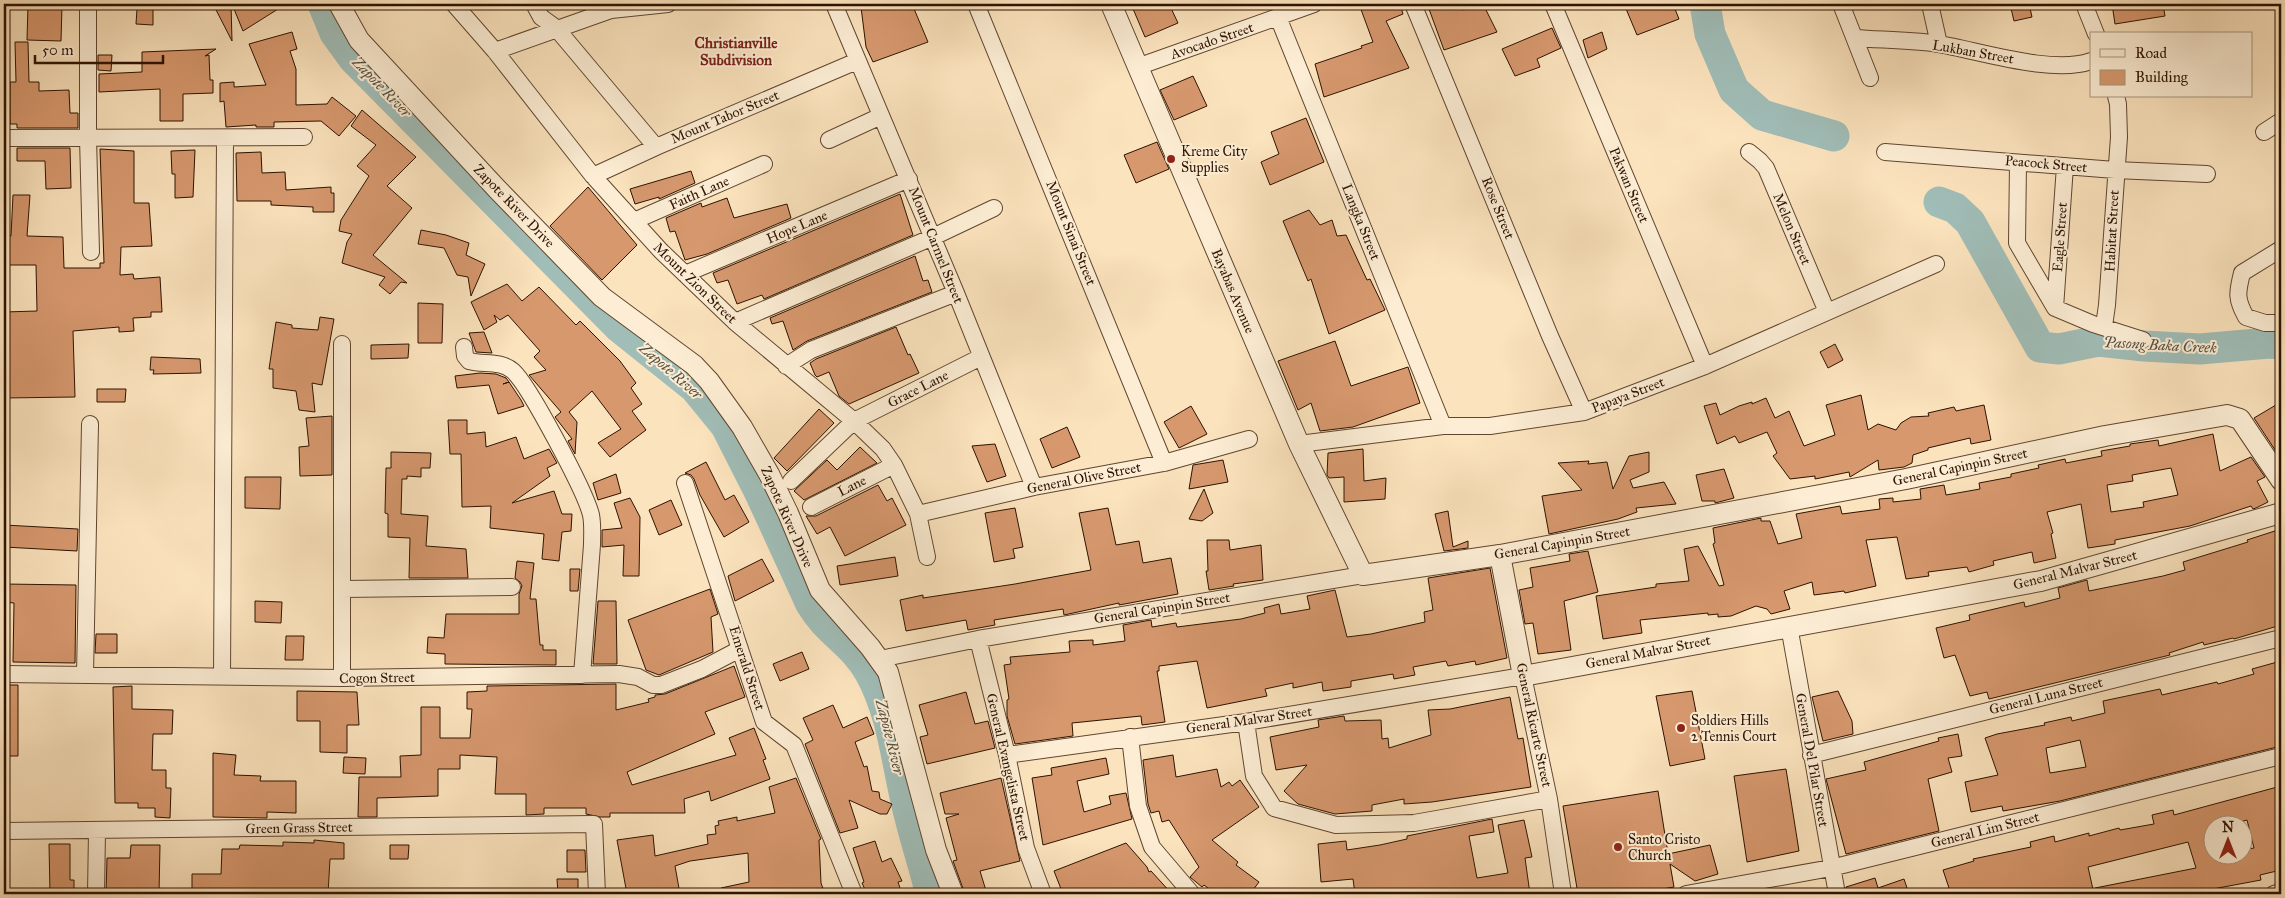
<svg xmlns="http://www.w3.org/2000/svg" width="2285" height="898" font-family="'IM FELL Great Primer',serif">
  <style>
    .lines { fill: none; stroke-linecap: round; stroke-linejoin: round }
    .river { stroke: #a0bdb7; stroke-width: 31 }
    .building { fill: #d7986e; stroke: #2d1200; fill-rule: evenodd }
    .minor-casing { stroke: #60462f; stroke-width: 18 }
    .tertiary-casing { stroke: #60462f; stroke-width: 22 }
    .minor { stroke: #fcedd4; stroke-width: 16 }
    .tertiary { stroke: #fcedd4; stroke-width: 20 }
    .poi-dot { fill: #8f2418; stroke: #fcedd4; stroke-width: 2 }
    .labels { text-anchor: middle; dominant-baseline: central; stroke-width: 4; stroke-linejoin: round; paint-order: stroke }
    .street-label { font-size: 14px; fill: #2d1200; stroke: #fcedd4 }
    .poi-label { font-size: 14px; fill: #2d1200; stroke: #fcedd4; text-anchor: start }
    .neighbourhood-label { font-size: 15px; font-weight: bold; fill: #7a1f14; stroke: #fcedd4 }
    .water-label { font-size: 15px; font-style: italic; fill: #554e40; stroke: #fcedd4 }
  </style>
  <rect width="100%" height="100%" fill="#fbe3bd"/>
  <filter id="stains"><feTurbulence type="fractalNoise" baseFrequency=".004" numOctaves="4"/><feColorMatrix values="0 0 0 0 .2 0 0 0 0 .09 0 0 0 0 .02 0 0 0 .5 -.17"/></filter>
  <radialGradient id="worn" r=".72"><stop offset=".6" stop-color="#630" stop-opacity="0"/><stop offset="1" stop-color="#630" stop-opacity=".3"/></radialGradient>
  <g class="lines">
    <path class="river" d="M323,4L335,33L353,58L620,328L695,388L726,426L760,493L811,604C828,633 854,643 870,673C892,713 896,758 906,801C912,829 921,856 928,883L934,894
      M1705,4L1710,34L1734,90L1762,115L1834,136
      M1939,202L1955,208L1970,222L2040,347L2059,349L2098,341L2144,346L2200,349L2269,343L2281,344"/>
  </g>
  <path class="building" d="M28,4L62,5L61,41L27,40Z
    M213,4H231L232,41Z
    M232,4H286L243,31Z
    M871,4H912L928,42L873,62L866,47L861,7Z
    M1131,4H1169L1178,23L1145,37Z
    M1359,4H1400L1403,14L1386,21L1409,68L1324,97L1315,64L1362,48L1361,46L1373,42Z
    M1442,4H1459L1462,10L1483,4L1497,32L1444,50L1429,9Z
    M1624,4H1673L1679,19L1637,35Z
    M2010,4H2029L2032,17L2014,21Z
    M2112,4H2163L2165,16L2115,24Z
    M137,9H153V25L136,24Z
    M1552,28L1561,48L1537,59L1540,67L1515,76L1502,49Z
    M292,32L297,49L290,51L296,69V105L327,104L332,97L356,116L339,136L321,121L274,122V127H256V125L226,127L224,101L220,102V83L234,82V87L266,85L249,44Z
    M1602,32L1607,49L1588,58L1583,40Z
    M15,42H28L29,82H39V91L69,90L70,113H78V128H17V124H10V82H16Z
    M216,49L205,56L209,55L210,80H213V93L183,94V121H160V89L99,92V74L142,72V52Z
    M98,55H112L111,71L98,70Z
    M1193,76L1207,106L1174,120L1160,90Z
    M362,110L416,157L387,186L412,208L373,255L407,283L401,282L390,294L379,285L385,277L342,263L347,242L352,234L339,231L341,220L369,176L357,166L376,145L351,126Z
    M1306,118L1324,162L1270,185L1261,162L1279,154L1271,132Z
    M1157,142L1169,169L1136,183L1124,155Z
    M17,148H70L71,188L46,189L45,161H17Z
    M100,149L134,151V203H149L152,246L121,247L120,275L133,274L134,279L160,277L162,312H151V317L133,318L134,331L119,332V327L73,331L75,397L4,398V312L37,311L36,265H4V236H11L13,195H30L27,236L63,237L64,268H100V263H104Z
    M195,150L193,197L175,198V174H172L171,151Z
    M261,152L262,173L285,172L286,190L331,187V193H334V212H313V207L271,205V201H237L236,153Z
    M691,171L695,183L659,199V197L635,204L630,189Z
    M588,187L637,245L602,280L550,226Z
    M900,194L913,235L764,299L762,295L737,304L728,280L717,283L713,273Z
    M727,198L734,218L787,204L791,218L707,254L685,260L675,231L670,232L666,218L701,203L702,207Z
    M1309,210L1320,225L1332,220L1337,236L1346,235L1367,280L1370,279L1385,310L1329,334L1311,279L1308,281L1283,221Z
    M421,230L446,235L469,243L466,255L485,264L471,296L468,277L457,275L444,248L418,244Z
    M915,256L923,281L928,280L932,292L807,341L793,350L783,321L772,324L770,318Z
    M507,284L522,301L539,287L576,325L580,321L620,361L636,383L631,388L642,404L632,411L646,430L610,457L598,443L621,429L592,391L569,412L577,422L575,454L568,441L572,439L555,417L561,412L529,375L546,370L534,357L540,351L508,315L500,320L494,315L497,322L484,330L471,302Z
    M418,303L443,304L442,343H418Z
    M320,317L334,319L322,385L312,383L315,412L299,410L296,391L273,388V369H269L276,322L292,325V328L318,330Z
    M896,327L908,355L910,354L919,373L849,404L839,396L829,372L817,377L815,375L810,363L816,359Z
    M484,332L492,353L476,352L469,333Z
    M1335,341L1351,386L1408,367L1420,403L1353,427L1320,431L1311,403L1298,410L1278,361Z
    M409,344L408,358L371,359V345Z
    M1835,344L1843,360L1828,368L1820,352Z
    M151,357L200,359L201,373L153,374L154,370H150Z
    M480,373L496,374L506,378L509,382L503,384L509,382L521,400L524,406L498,414L489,385L457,388L455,376Z
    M97,389H126L125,402H97Z
    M1861,395L1868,430L1878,424L1896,430L1901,423L1911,417L1929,416L1928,413L1954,407L1956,411L1984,405L1991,440L1971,444L1970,438L1928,448V450L1913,455L1912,463L1904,467L1879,470L1878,460L1850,477L1849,472L1815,479V476L1790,479L1773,456L1777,453L1767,432L1739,443L1735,436L1717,444L1704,406L1716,403L1720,415L1739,406L1752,402V404L1766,398L1775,418L1789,411L1804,446L1835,435L1826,405Z
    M2281,402V459L2254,418Z
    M1191,406L1207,434L1179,448L1164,422Z
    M819,409L834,423L787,471L774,458Z
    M332,416V475L300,476L299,447L309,446L306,418Z
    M448,420H467V434L485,432L486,447L516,437L524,459L549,449L557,463L547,468L550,476L512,503L554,491L562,514H572L571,531L562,532L559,561L542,559L544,534L490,528L491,506L462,507L461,454H450Z
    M1067,427L1080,457L1052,468L1040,439Z
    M2213,434L2220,471L2251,457L2265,477L2257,481L2268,502L2256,508L2253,509L2251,506L2190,526L2115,540V544L2088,548L2081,504L2047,512L2053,533L2051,534L2056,558L2034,563L2032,552L1993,561L1994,565L1969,572L1967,567L1928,572L1929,576L1906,579L1897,537L1866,540L1876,586L1845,593L1844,591L1814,595L1812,582L1784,591L1790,609L1771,614L1767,609L1756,606L1731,616L1718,617V614L1708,615V613L1640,620L1642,633L1603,639L1596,596L1656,587V584L1689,581L1684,549L1698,546L1719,586L1724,585L1713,544L1715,543L1713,528L1761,518V521H1770L1778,544L1802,538L1796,514L1840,506L1842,514L1880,509L1879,499L1893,498V502L1921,499L1920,489L1944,485L1946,495L1980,489L1979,483L2011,477V474L2039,468L2038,465L2065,459L2066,463L2102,456L2101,451L2130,446V444L2158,440L2159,446ZM2171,468L2178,495L2143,502L2144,507L2111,512L2107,485L2133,481L2132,475Z
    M995,444L1006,476L987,482L972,446Z
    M860,447L877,463L804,500L794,491L827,460L837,470Z
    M1363,449L1364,481L1386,478L1385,499L1344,502V477L1329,478L1327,475L1328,453Z
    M391,452L431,453L430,468H421V477L407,476V479H402L401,514L428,516L426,546L466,549L468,578H409L410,538L388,537V514L385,513L386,468H391Z
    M1649,452V472L1630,480L1633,488L1664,482L1676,504L1636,508L1637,512L1618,519L1549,534L1542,496L1582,490L1558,463L1589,461L1588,464L1607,462L1613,489L1629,456Z
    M1223,460L1228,482L1189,489L1193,465Z
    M706,462L725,500L734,495L749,522L724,537L700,495L694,479L691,475L685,473Z
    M1724,469L1734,498L1715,503V501H1702L1696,475Z
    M616,474L621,493L598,500L593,483Z
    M245,477H281L280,509L245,508Z
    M878,485L887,501L892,498L906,525L845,556L830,527L817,534L806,516H816Z
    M1204,489L1213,513L1202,521L1189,519Z
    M630,498L640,517L639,576H623L624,545L602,547V530L622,528L614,503Z
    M671,500L682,525L659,535L649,510Z
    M1015,508L1023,547L1013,549L1015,558L994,562L985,513Z
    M1108,508L1116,545L1139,541L1143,563L1171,558L1178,594L1119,605V603L1064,615L1063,609L994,620L995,625L968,630L966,620L906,631L900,600L923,595V598L1015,584L1091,570L1079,513Z
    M1448,511L1453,547L1468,541V548L1444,551L1435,514Z
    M4,525L78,529L77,551L4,547Z
    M2281,529V625L2234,639L2233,638L2204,645L2203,642L2169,653L2170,655L1989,699L1987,692L1970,696L1955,655L1944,658L1936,628L1970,620L1969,615L2024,602L2025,607L2060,598L2058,588L2087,580L2089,591L2163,576L2185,570L2183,562L2248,542L2247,540Z
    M1207,540H1229L1230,550L1261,545L1263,580L1233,584L1234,586L1209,590L1206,571H1208Z
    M1588,551L1598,592L1564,601L1571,650L1538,654L1533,623L1525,624L1519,590L1533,587L1530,568L1570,561L1569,554Z
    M895,557L898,576L840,585L837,566Z
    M762,559L774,581L735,601L728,576Z
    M517,561L534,563L530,599H536L540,645H543V650H556V665L445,664V654L427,653L428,637L444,638L446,614H519V594L522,586L520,582L515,578Z
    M1490,568L1507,658L1476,665L1475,661L1448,666L1446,661L1413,667L1415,675L1394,679L1393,674L1351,681V687L1323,691L1322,682L1293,688V683L1265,689L1267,696L1207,708L1197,661L1159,666V671H1157L1165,722L1142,725L1141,716L1072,723L1073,736L1015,744L1007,716V700L1009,699L1004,665L1011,664L1010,657L1070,652L1069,641L1093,640V645L1125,641L1123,625L1151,620L1152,627L1176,623L1177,627L1241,619L1265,613L1264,608L1279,604L1281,614L1310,609L1307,596L1335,590L1347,637L1371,634L1425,622L1424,612L1433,610L1428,578Z
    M570,569H580L578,591H570Z
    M4,584L76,585L75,663L13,662L14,603L4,602Z
    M710,589L718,614L711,617L713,652L659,675L646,670L628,620Z
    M255,601L282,602L281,623L255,622Z
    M598,601H616L617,664H593Z
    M96,634H117V653H95Z
    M286,636H304L303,660H285Z
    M802,652L809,669L780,681L773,664Z
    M2281,661V746L2060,801L2003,811L2002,806L1971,812L1965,782L1998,775L1985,738L1997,734L2045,725L2044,723L2071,717L2072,721L2105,713L2103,701L2160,689L2162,695L2217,682L2218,684L2254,674L2252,669ZM2080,740L2086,767L2050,773L2046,748Z
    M734,666L745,697L705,712L715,734L627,772L632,785L736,755L729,738L754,728L766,759L763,760L770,779L711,801L709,791L684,799L685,813H610V817H600L586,814V808H544V814L526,815V794H495L497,757L460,755V769H438V796L377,798V817H358L359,777H401L400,756L421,755V707H440V738H470L472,709H467V692L487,691V686L616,684V710L649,702L648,699L655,697V695L665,694Z
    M4,685H18V756H4Z
    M132,686V709L173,710L172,734H153L152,770H166V788H171L170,818L155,817V808H138V803H115L113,687Z
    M297,691L357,692L359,725H347V753L320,752V721H297Z
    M1692,691L1705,759L1670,766L1656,696Z
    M1838,691L1852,721L1853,734L1823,741L1812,697Z
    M966,692L975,724L988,721L995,748L927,764L920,737L928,735L919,705Z
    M1510,697L1518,739L1523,738L1531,787L1432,802L1404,804V799L1372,805V811L1335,814L1298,804L1284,791L1307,765L1276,770L1270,737L1319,727L1318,720L1344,716L1345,721L1381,720L1382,739L1388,738L1389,748L1431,735L1428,710L1450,709Z
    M833,705L843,728L867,717L874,734L855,742L864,767L867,766L872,791L879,792L880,799L892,804L887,814H880L849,800L858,828L840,833L805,744L813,740L803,718Z
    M1958,734L1962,756L1948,758L1952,772L1928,779L1939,831L1846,854L1826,779L1866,770L1864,762L1939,741L1938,738Z
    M213,753L236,755L234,775L261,776L260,781H296V813L267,812V818L213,817Z
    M1173,755L1176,777L1217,769L1221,787L1229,782L1232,786L1240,780L1259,807L1212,840L1238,862L1236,865L1259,882L1250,894H1216L1204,885L1202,887L1190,877L1199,867L1169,820L1162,822L1159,811L1151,813L1148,804L1143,760Z
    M344,757L366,758L365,774L343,773Z
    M1106,758L1109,774L1077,781L1084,812L1111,804L1109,796L1126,793L1132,819L1043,845L1032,778L1052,775L1051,768Z
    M1786,769L1799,851L1747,862L1734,776Z
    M796,778L821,839L819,840L821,883L825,894H722L721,888L749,882L748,853L690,861L675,866L680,894H627L617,840L653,835L655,856L708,844L707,835L716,834L715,826L719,825L718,821L737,817V821L775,813L769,787Z
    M1001,778L1020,861L980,871L987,894H965L953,861L957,860L946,818L959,814H945L940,793Z
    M2281,786V870L2260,875L2261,880L2186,894H2095V888L2196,868L2188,842L2088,867L2094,894H1951L1943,870L1974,861L1973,859L2031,847L2030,842L2054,836L2055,842L2089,833V836L2119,828L2120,830L2154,824L2152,815L2173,810L2174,815ZM2247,820L2254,848L2242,850V856L2212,857V826H2226Z
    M1658,791L1668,854L1710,845L1718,874L1695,881L1670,864L1674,887L1633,894H1578L1563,806Z
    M1492,819L1494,832L1469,836L1477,878L1508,873L1498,825L1524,820L1532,857L1525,858L1530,894H1355L1353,879L1321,882L1318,844L1346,841L1347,850L1380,845L1407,839V836Z
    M314,840L344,843V859H330L328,894H192V874H221L222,849H239L240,845L283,846V842L314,843Z
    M875,841L882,862L891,858L902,881L898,882L902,894H867L862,883L864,882L853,848Z
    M1126,843L1147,867L1149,872L1151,871L1172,894H1063L1054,871Z
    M49,844H70V880H74V894H50Z
    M131,845H160L159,894H106L107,858H130Z
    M390,845H409L408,859H390Z
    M567,850H585L586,872H567Z
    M1875,878L1878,888L1904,879L1909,894H1847L1846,887Z
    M557,879H578V894H558Z"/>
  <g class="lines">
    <defs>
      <path id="minor" d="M88,4V138L91,252
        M454,4L495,51L593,176L661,251L735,322L854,421L883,449L894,465L918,514L927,557
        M534,4L541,17L556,28L656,147
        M834,4L956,293L1034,487
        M976,4L1164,463
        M1413,4L1550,336L1584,412
        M1553,4L1705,366
        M1841,4L1870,78
        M1930,4L1939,44
        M2084,4L2096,34
        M1278,17L1443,426
        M1855,38C1882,40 1912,40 1939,44C1980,51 2053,75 2091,61
        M495,51L611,10L668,4
        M1137,67L1314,4
        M2264,132L2281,121
        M4,138L304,137
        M829,140L881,116
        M1749,152L1760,161L1766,168L1827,312
        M1885,152L2115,170L2207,174
        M2018,163L2017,243L2055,308L2093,324L2143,340
        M593,176L656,147L857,61
        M634,221L764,164
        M2281,249L2242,273C2237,293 2236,299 2246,317L2265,323H2281
        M685,274L909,179
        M2055,308L2065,166
        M735,322L933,237L994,208
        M2104,326L2107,305L2119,137L2118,104L2116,96
        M342,344V678
        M464,347L465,356L469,361C484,365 500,360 513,371C529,385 586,493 591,515C593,525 592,535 592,545L582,675
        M786,366L811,350L956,293
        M1299,444L1443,426H1490L1584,412L1705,366L1936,264
        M791,481L854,421L981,357
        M685,483L764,722L794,745L854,894
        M811,507L894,465
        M918,514L1034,487L1164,463L1249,439
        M342,589L512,587
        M1789,626L1837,894
        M978,639L1007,755L1026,848L1043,894
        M880,659L978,639L1363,575
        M4,674L342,678L619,674L638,677L653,685H661L702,669L740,649
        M85,675L90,424
        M222,677L225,138
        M1246,722L1254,776L1274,808L1336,825L1414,823L1549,799
        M1130,737L1138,806L1152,847L1192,894
        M1007,755L1246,722L1523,676L1549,799L1563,894
        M1811,755L2281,638
        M4,831L594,824L597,894
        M96,894L97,831
        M1686,894L1831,868L2281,756
        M2274,894L2281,892"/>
      <path id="tertiary" d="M339,4L359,40L497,189L602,297L694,365L709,381L742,427L769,474L788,513L820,590L870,647L888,672L936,850L953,894
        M1111,4L1299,444L1363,575L1500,555L1906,479L2105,436L2227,415L2240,419L2281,480
        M1500,555L1523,676L2041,581L2281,513"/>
    </defs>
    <use href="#minor" class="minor-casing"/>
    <use href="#tertiary" class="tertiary-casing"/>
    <use href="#minor" class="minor"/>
    <use href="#tertiary" class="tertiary"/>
  </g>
  <g class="poi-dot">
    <circle cx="1171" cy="159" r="5"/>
    <circle cx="1681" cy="728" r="5"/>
    <circle cx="1618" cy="847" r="5"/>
  </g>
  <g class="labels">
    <g class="street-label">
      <text transform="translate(1212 41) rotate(-19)">Avocado Street</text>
      <text transform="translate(1973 52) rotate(10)">Lukban Street</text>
      <text transform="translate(725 117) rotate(-23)">Mount Tabor Street</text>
      <text transform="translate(2046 164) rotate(5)">Peacock Street</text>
      <text transform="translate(1629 185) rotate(67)">Pakwan Street</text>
      <text transform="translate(699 193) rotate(-24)">Faith Lane</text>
      <text transform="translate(514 206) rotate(46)">Zapote River Drive</text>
      <text transform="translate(1498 208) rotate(68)">Rose Street</text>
      <text transform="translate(1361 222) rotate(68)">Langka Street</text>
      <text transform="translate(797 227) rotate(-23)">Hope Lane</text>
      <text transform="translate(1792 229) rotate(67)">Melon Street</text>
      <text transform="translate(2112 231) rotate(-87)">Habitat Street</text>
      <text transform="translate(1071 233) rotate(68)">Mount Sinai Street</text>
      <text transform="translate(2060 237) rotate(-86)">Eagle Street</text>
      <text transform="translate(936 245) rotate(68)">Mount Carmel Street</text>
      <text transform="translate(695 283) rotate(44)">Mount Zion Street</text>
      <text transform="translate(1233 291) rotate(67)">Bayabas Avenue</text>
      <text transform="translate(918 389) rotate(-27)">Grace Lane</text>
      <text transform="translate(1628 395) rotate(-21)">Papaya Street</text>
      <text transform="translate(1960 467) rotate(-12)">General Capinpin Street</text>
      <text transform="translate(1084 478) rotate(-11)">General Olive Street</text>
      <text transform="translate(852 486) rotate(-27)">Lane</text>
      <text transform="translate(787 517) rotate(66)">Zapote River Drive</text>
      <text transform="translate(1562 543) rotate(-10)">General Capinpin Street</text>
      <text transform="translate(2075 570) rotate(-14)">General Malvar Street</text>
      <text transform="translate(1162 608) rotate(-9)">General Capinpin Street</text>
      <text transform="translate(1648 652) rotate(-11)">General Malvar Street</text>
      <text transform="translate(747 668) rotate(72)">Emerald Street</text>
      <text transform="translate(377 678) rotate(-1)">Cogon Street</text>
      <text transform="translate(2046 696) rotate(-14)">General Luna Street</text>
      <text transform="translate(1249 720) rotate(-8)">General Malvar Street</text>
      <text transform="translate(1534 725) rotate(78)">General Ricarte Street</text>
      <text transform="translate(1812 760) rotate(80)">General Del Pilar Street</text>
      <text transform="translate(1008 767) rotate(77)">General Evangelista Street</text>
      <text transform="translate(299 828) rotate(-1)">Green Grass Street</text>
      <text transform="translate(1985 830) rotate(-14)">General Lim Street</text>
    </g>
    <g class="poi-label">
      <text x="1181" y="151">Kreme City<tspan x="1181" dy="16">Supplies</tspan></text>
      <text x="1691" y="720">Soldiers Hills<tspan x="1691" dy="16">2 Tennis Court</tspan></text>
      <text x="1628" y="839">Santo Cristo<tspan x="1628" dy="16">Church</tspan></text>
    </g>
    <g class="neighbourhood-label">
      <text x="736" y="43">Christianville<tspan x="736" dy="17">Subdivision</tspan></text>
    </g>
    <g class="water-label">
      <text transform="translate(382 87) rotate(46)">Zapote River</text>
      <text transform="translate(2160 345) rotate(3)">Pasong Baka Creek</text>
      <text transform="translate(671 371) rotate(41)">Zapote River</text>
      <text transform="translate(890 737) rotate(76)">Zapote River</text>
    </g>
  </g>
  <rect width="2285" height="898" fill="none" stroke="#fbe3bd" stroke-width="20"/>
  <rect x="5" y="5" width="2275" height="888" fill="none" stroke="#2d1200" stroke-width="2.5"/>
  <rect x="10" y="10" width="2265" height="878" fill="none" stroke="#2d1200"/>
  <rect x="2090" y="32" width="162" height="65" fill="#fcedd4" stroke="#a9957f"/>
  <rect x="2100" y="49" width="25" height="8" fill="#fcedd4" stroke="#a9957f"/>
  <text x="2135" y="58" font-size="15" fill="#2d1200">Road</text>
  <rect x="2100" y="70" width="25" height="15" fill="#d7986e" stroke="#a9957f"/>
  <text x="2135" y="82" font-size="15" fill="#2d1200">Building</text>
  <g transform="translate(2228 840)"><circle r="24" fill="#fcedd4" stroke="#a9957f"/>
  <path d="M0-4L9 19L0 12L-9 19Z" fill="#8f2418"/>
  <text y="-8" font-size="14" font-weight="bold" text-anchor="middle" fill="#2d1200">N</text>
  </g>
  <path d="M35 55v8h128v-8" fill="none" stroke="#2d1200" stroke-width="2.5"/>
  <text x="42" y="55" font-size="15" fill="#2d1200" stroke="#fcedd4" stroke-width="4" paint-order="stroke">50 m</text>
  <rect width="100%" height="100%" filter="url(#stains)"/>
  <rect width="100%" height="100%" fill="url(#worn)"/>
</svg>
